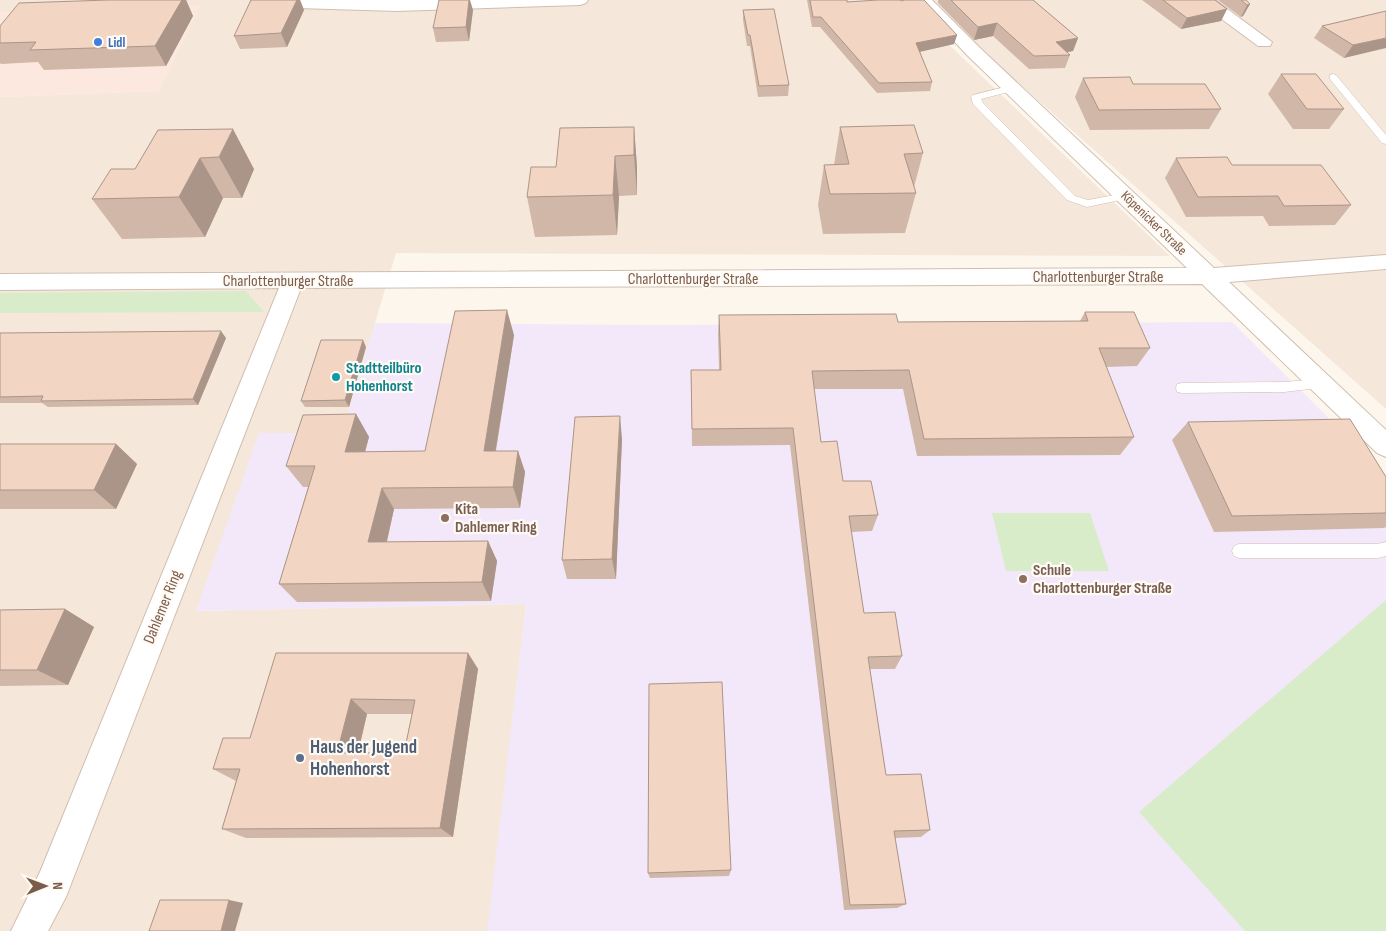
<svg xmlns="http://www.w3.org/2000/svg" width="1386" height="931" font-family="'Sofia Sans Condensed',sans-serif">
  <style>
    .residential { fill: #f5e8da }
    .commercial { fill: #fde8e0 }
    .education { fill: #f3e8fa }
    .green { fill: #d8ecc9 }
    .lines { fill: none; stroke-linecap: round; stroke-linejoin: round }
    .service-casing { stroke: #d1beb0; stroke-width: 1 }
    .minor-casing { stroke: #d1beb0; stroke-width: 2 }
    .service { fill: #fff; fill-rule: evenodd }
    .minor { fill: #fff; fill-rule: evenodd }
    .wall { fill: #d1b7a8; fill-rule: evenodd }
    .shaded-wall { fill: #aa9588 }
    .building { fill: #f3d5c3; stroke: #aa9588; fill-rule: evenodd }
    .shop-dot { fill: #3f7fe0; stroke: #fffaf3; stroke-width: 2 }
    .culture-dot { fill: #0f9aa8; stroke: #fffaf3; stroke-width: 2 }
    .education-dot { fill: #8d6e63; stroke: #fffaf3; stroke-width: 2 }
    .service-dot { fill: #5c6f8a; stroke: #fffaf3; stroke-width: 2 }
    .labels { text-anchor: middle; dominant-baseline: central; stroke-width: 4.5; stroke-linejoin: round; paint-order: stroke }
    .far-shop-label { font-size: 14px; font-weight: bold; fill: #366cbe; stroke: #fffaf3; text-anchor: start }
    .far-street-label { font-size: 14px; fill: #7a5c4d; stroke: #fffaf3 }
    .street-label { font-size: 16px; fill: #7a5c4d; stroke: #fffaf3 }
    .culture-label { font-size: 16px; font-weight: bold; fill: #0d838f; stroke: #fffaf3; text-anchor: start }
    .education-label { font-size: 16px; font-weight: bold; fill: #785e54; stroke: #fffaf3; text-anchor: start }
    .near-service-label { font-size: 19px; font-weight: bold; fill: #4e5e75; stroke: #fffaf3; text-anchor: start }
  </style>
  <rect width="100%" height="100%" fill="#fdf6ec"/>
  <path class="residential" d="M0,0H902L1170,256L396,253L342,433L196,611L526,604L488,931H0V97L159,91L199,6L0,13Z
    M925,0H1386V409Z"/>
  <path class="commercial" d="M200,6L159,91L0,97V13Z"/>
  <path class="education" d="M1232,322L1386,475V931H487L526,604L196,611L259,433H342L375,323L663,325Z"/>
  <path class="green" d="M246,291L264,312L0,313V293Z
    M992,513H1090L1109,571H1006Z
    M1386,600V931H1245L1139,812Z"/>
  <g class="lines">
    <defs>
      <path id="service" d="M1333,74L1336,75L1386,135V144L1382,143L1330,79V75Z
        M1013,85L1018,88L1016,90L981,99L983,103L1075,196L1088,200L1125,193L1130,196L1129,198L1087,207L1067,200L973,104L971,97L973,95Z
        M1321,379L1326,381L1327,384L1326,387L1284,392L1182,393L1177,392L1176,388L1177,384L1182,383L1284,382Z
        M1386,542V556L1378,558H1239L1234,556L1232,551L1234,546L1239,544H1378Z"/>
      <path id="minor" d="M255,0H588L586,3L580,5L397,11L263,7L257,5Z
        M915,0H932L980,48L1214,268L1386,255V269L1229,282L1386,430V457L1377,453L1202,284L301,288L66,897L48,931H11L40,872L279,288L0,290V274L1187,268L968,56Z
        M1196,0H1215L1272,42L1270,46H1258Z"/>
    </defs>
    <use href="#service" class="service-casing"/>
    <use href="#minor" class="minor-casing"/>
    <use href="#service" class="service"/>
    <use href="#minor" class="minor"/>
  </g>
  <path class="wall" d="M186,0L193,16L166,66L44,70L38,62L1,64L0,63V26Z
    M261,0H300L304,10L287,47L240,49L234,36Z
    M807,0H847V2L957,35L954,44L920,52L932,82L930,91L877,93L820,27H812Z
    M938,0H1033L1078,38L1073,51L1067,52L1070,55L1065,68L1029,69L993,36L974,40L938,3Z
    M1142,0H1215L1227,9L1221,21L1181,29Z
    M1218,0H1246L1250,4L1243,16L1241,17Z
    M473,10L469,41L436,42L433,28Z
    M743,10L789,85L788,96L758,97L750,46H747L743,20Z
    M1386,11L1344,58L1314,38L1322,26Z
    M1281,74L1344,109L1329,129H1293L1268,94Z
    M1083,78L1133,84L1221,109L1209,129L1090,130L1075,97Z
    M634,127L637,167V195L619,196L617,235L535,237L527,197L556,167Z
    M840,127L923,153L914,187L916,193L905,233L823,234L818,205L824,165H834Z
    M158,130L254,169L242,198H223L205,237L122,239L92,199L135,169Z
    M1176,158L1232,165L1351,205L1335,225L1269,226L1263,216L1186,217L1165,178Z
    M1085,312L1150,348L1137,366L1106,367L1134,437L1120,455L917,456L903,389H814L821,442L843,481L878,515L872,531L851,532L864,613L902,656L895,669H870L886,775L930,830L921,837L895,838L906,904L897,908L844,910L790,445L692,446L691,370H719L718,334L719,315L898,322L1080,321Z
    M0,333L226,338L198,405L48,407L42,403H0Z
    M514,335L496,451H518L525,472L520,508L394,509L387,542L488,541L497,561L491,601L297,602L279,584L308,487H303L286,466L356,414L369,437L365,452L425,451Z
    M366,347L349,407H305L301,401Z
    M1188,422L1386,477V527L1384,528L1214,532L1172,440Z
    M622,439L616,579H567L562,560Z
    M0,444H116L137,464L116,509H0Z
    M65,609L94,627L68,685L0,686V610Z
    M468,653L478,669L453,837L246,838L222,829L236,781L213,769L250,738ZM367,714H412L404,753H358Z
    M731,870L729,876L650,878L648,873Z"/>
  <path class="shaded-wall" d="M167,0H186L193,16L166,66L155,46Z
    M297,0H300L304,10L287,47L281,33Z
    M469,0H470L473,10L469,41L466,27Z
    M1250,4L1243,16L1241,17L1247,5Z
    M1227,9L1221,21L1181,29L1187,18Z
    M997,23L993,36L974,40L978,27Z
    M957,35L954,44L914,53L916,43Z
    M1078,38L1073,51L1051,55L1056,42Z
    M1386,38V48L1344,58L1353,45Z
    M634,127L637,167V195L634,155Z
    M233,129L254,169L242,198L219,157Z
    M615,156L619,196L617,235L613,195Z
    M200,158L223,198L205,237L179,197Z
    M507,310L514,335L492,473L484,451Z
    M221,331L226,338L198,405L193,399Z
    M363,340L366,347L349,407L345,400Z
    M356,414L369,437L359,474L345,452Z
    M620,416L622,439L616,579L612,559Z
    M116,444L137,464L116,509L94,490Z
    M518,451L525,472L520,508L513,487Z
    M382,488L394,509L382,562L368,542Z
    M488,541L497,561L491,601L482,582Z
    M65,609L94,627L68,685L37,670Z
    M468,653L478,669L453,837L440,828Z
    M351,699L367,714L355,765L337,753Z
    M229,900L243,903L235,931H221Z"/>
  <path class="building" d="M108,0H182L155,46L30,50L36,42L0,43V26L19,3Z
    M251,0H297L281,33L234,36Z
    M439,0H469L466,27L433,28Z
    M810,0H847V2L878,0H900L901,1L905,0H924L957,35L916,43L932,82L879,83L821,17H813Z
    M951,0H1033L1078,38L1056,42L1070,55L1034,56L997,23L978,27Z
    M1163,0H1215L1227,9L1187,18Z
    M1241,0H1246L1250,4L1247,5Z
    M774,9L789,85L759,86L750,35H748L743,10Z
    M1386,11V38L1353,45L1322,26Z
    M1281,74H1316L1344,109H1307Z
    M1130,77L1133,84H1205L1221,109L1099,110L1083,78Z
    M914,125L923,153L904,154L916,193L830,194L824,165L849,164L840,127Z
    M634,127V155L615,156L613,195L527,197L531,167H556L560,128Z
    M233,129L219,157L200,158L179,197L92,199L111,169H135L158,130Z
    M1227,157L1232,165H1321L1351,205L1284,206L1278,196L1198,197L1176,158Z
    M507,310L484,451H518L513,487L382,488L368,542L488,541L482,582L279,584L315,466H286L303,415L356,414L345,452L425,451L455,311Z
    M1085,312H1134L1150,348H1099L1134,437L924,439L909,370L812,371L821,442L837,441L843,481H871L878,515L849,516L864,613L895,612L902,656L868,657L886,775L921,774L930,830L894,831L906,904L850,905L793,428L692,429L691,370H721L719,315L896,314L898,322L1088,321Z
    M221,331L193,399L41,401L43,396L0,397V333Z
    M321,340H363L345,400L301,401Z
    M620,416L612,559L562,560L575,417Z
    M1350,419L1386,477V513L1232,516L1188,422Z
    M0,444H116L94,490H0Z
    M65,609L37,670H0V610Z
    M276,653H468L440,828L222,829L240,769H213L223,738H250ZM351,699L415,700L404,753H337Z
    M722,682L731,870L648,873L649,684Z
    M160,900H229L221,931H149Z"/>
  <circle class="shop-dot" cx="98" cy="42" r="5"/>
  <circle class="culture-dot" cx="336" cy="377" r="5"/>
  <g class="education-dot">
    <circle cx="445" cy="518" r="5"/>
    <circle cx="1023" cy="579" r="5"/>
  </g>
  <circle class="service-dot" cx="300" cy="758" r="5"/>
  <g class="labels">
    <g class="far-shop-label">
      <text x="108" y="42">Lidl</text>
    </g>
    <g class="far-street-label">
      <text transform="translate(1154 223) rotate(44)">Köpenicker Straße</text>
    </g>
    <g class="street-label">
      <text x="1098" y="277">Charlottenburger Straße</text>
      <text x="693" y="279">Charlottenburger Straße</text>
      <text x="288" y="281">Charlottenburger Straße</text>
      <text transform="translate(163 607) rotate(-68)">Dahlemer Ring</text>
    </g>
    <g class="culture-label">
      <text x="346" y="368">Stadtteilbüro<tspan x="346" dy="18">Hohenhorst</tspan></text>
    </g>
    <g class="education-label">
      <text x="455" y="509">Kita<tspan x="455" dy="18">Dahlemer Ring</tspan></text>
      <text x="1033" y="570">Schule<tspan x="1033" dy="18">Charlottenburger Straße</tspan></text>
    </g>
    <g class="near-service-label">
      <text x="310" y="747">Haus der Jugend<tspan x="310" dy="22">Hohenhorst</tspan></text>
    </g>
  </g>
  <g transform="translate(45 886) rotate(89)" stroke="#fffaf3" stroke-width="4" paint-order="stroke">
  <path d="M0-4L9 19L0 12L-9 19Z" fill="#7a5c4d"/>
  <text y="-8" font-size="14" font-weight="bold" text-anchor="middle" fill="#7a5c4d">N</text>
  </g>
</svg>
